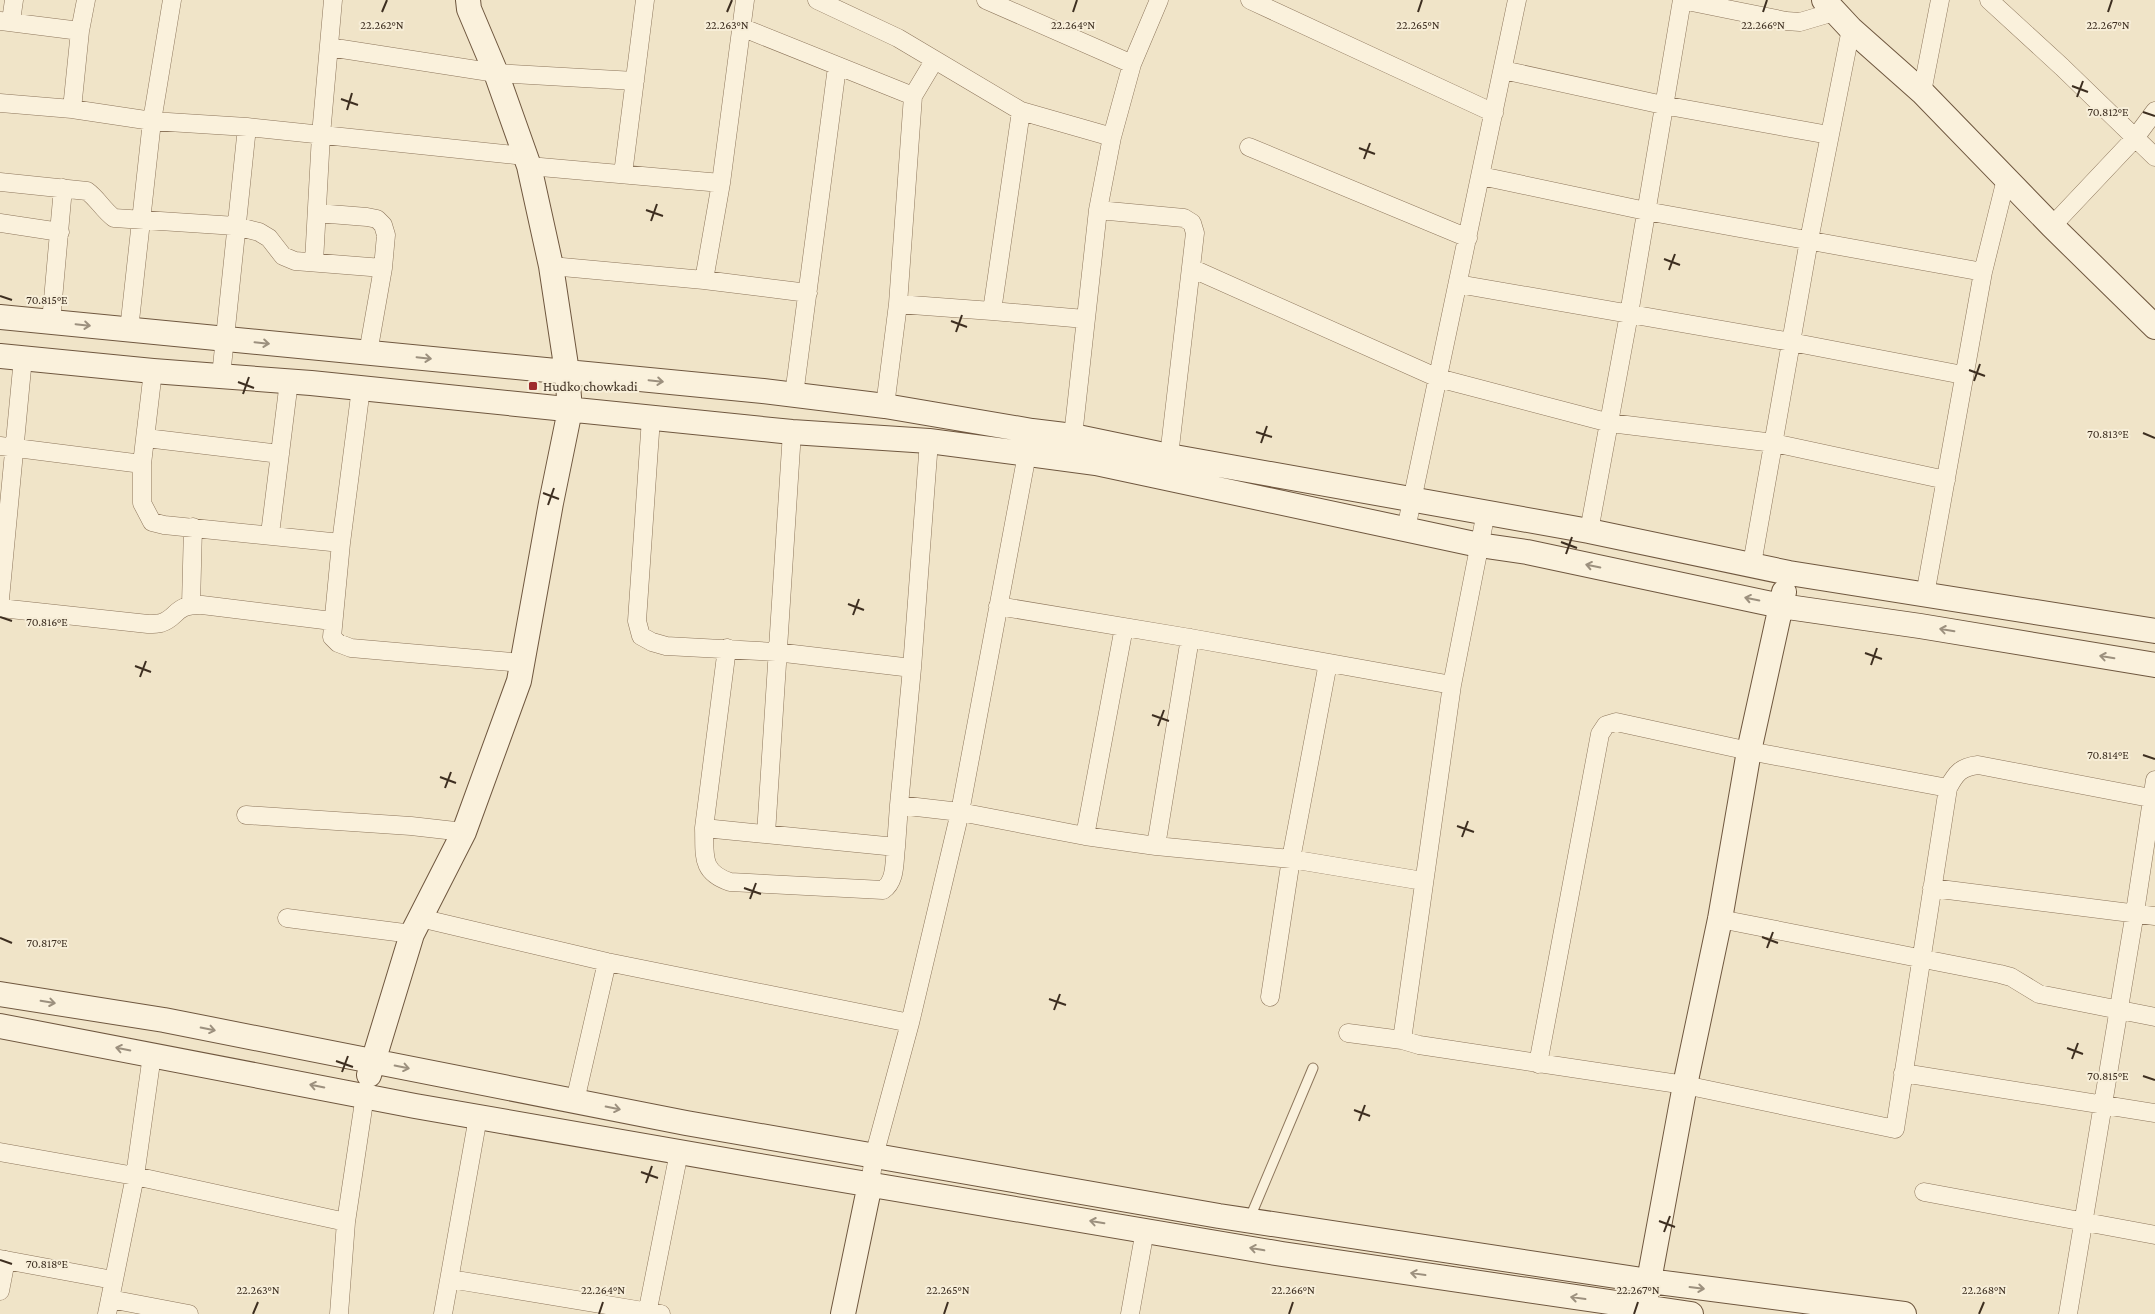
<svg xmlns="http://www.w3.org/2000/svg" width="2155" height="1314" font-family="'Crimson Pro',serif">
  <style>
    .lines { fill: none; stroke-linecap: round; stroke-linejoin: round }
    .lane-casing { stroke: #8d765c; stroke-width: 11 }
    .street-casing { stroke: #8d765c; stroke-width: 19 }
    .secondary-casing { stroke: #6f573f; stroke-width: 26 }
    .lane { stroke: #faf1dc; stroke-width: 9 }
    .street { stroke: #faf1dc; stroke-width: 18 }
    .secondary { stroke: #faf1dc; stroke-width: 24 }
    .oneway { stroke: #9c907e }
    .ticks { fill: none; stroke: #3d2e20; stroke-width: 2 }
    .poi-dot { fill: #9e2a2b; stroke: #f7eed8; stroke-width: 2 }
    .labels { text-anchor: middle; dominant-baseline: central; stroke-width: 4; stroke-linejoin: round; paint-order: stroke }
    .poi-label { font-size: 14px; fill: #3d2e20; stroke: #f7eed8; text-anchor: start }
    .ticks-label { font-size: 12px; text-anchor: middle; fill: #3d2e20; stroke: #f7eed8; stroke-width: 4; stroke-linejoin: round; paint-order: stroke }
  </style>
  <rect width="100%" height="100%" fill="#f0e4c8"/>
  <g class="lines">
    <defs>
      <path id="lane" d="M1249,1220L1313,1068"/>
      <path id="street" d="M817,0L898,38L1021,111
        M986,0L1132,64L1159,0
        M1250,0L1494,113
        M1682,0L1786,21L1800,22L1834,12
        M1989,0L2062,67L2155,157
        M0,21L80,31
        M11,21L14,0
        M741,27L913,96
        M329,47L496,73L635,81
        M1503,70L1663,105L1829,135
        M1922,92L1940,0
        M0,103L72,109L152,121L172,0
        M72,109L80,31L86,0
        M1249,147L1468,238
        M529,166L721,183
        M623,174L645,0
        M1481,176L1646,211L1983,272
        M0,182L87,191C98,199 103,210 114,218L236,226L259,232L269,238L283,256L295,261L383,268
        M1098,210L1184,218L1192,223L1195,233L1169,456
        M317,213L367,217L377,219L383,225L386,235L383,268L368,353
        M0,223L60,232
        M2052,226L2135,138L2155,111
        M314,262L321,135L333,0
        M551,266L704,280L721,183L745,0
        M1191,268L1438,378L1610,423L1774,443L1946,480
        M704,280L808,293
        M1458,284L1791,342L1963,375
        M898,304L992,311
        M1085,319L992,311L1021,111L1112,137
        M51,322L63,188
        M129,330L152,121L247,127L525,156
        M153,371L142,464V503L152,522L164,525L341,543L332,637L338,643L351,648L523,663
        M221,376L247,127
        M794,395L837,67
        M885,406L898,304L913,96L934,61
        M651,418L637,621L641,636L652,642L666,646L776,652L912,668L899,805L960,812L910,1023L874,1156L870,1184
        M1073,436L1098,210L1112,137L1132,64
        M146,438L280,454
        M0,446L142,464
        M1027,454L960,812L1085,836L1156,846L1291,859L1423,881
        M1486,512L1452,685L1402,1040L1419,1045L1685,1085L1895,1129L1948,788C1956,773 1961,767 1978,765L2155,799
        M1406,529L1517,0
        M1589,531L1629,314L1682,0
        M270,534L289,381
        M341,543L361,388
        M1752,564L1809,240L1851,29
        M1925,595L1983,272L2006,179
        M0,599L23,358
        M191,605L193,527
        M998,606L1190,638L1452,685
        M0,608L148,624C152,624 157,624 161,623C178,618 174,604 202,605L332,621
        M727,648L704,828L896,847L899,805
        M912,668L929,441
        M246,815L411,826L464,832
        M704,828C705,855 700,872 730,882L883,890C896,881 894,863 896,847
        M766,834L792,432
        M1085,836L1124,627
        M1156,846L1190,638
        M1932,888L2155,916
        M287,918L412,934
        M420,918L607,962L910,1023
        M1720,919L2000,974L2011,977L2039,994L2155,1017
        M1270,997L1291,859L1328,663
        M1348,1033L1402,1040
        M1538,1064L1600,734L1606,725L1616,722L1749,751L1948,788
        M1903,1073L2155,1113
        M575,1101L607,962
        M0,1152L135,1176L346,1222
        M1924,1192L2155,1235
        M0,1259L113,1280
        M450,1279L661,1314
        M0,1291L6,1260
        M110,1299L189,1314
        M107,1314L135,1176L152,1055
        M339,1314L346,1222L365,1095
        M443,1314L478,1117
        M647,1314L679,1152
        M1130,1314L1145,1230
        M2068,1314L2135,912L2155,780"/>
      <path id="secondary" d="M1824,0L1851,29L1922,92L2052,226L2155,327
        M0,317L763,391L885,406L1032,431L1073,436L1169,456L1589,531L1789,573L2155,631
        M0,356L153,371L311,383L792,432L929,441L1096,463L1479,545L1527,552L1781,606L1920,626L2155,665
        M0,994L164,1020L686,1123L1219,1216L1649,1281L1904,1314
        M0,1026L415,1106L754,1165L1282,1254L1691,1314
        M369,1075L412,934L464,832L519,681L551,503L570,410L567,372L551,266L529,166L496,73L469,9L468,0
        M1646,1297L1685,1085L1720,919L1749,751L1784,592
        M843,1314L870,1184"/>
    </defs>
    <use href="#lane" class="lane-casing"/>
    <use href="#street" class="street-casing"/>
    <use href="#secondary" class="secondary-casing"/>
    <use href="#lane" class="lane"/>
    <use href="#street" class="street"/>
    <use href="#secondary" class="secondary"/>
  </g>
  <defs><path id="oneway-shaft" d="M-6 0H5M1.5-3L5.5 0L1.5 3" fill="none" stroke-width="1.6" stroke-linecap="round" stroke-linejoin="round" transform="scale(1.25)"/></defs>
  <g class="oneway">
    <use href="#oneway-shaft" transform="translate(83 325) rotate(6)"/>
    <use href="#oneway-shaft" transform="translate(262 343) rotate(6)"/>
    <use href="#oneway-shaft" transform="translate(424 358) rotate(6)"/>
    <use href="#oneway-shaft" transform="translate(656 381) rotate(6)"/>
    <use href="#oneway-shaft" transform="translate(1593 566) rotate(-168)"/>
    <use href="#oneway-shaft" transform="translate(1752 599) rotate(-168)"/>
    <use href="#oneway-shaft" transform="translate(1947 630) rotate(-171)"/>
    <use href="#oneway-shaft" transform="translate(2107 657) rotate(-171)"/>
    <use href="#oneway-shaft" transform="translate(48 1002) rotate(9)"/>
    <use href="#oneway-shaft" transform="translate(208 1029) rotate(11)"/>
    <use href="#oneway-shaft" transform="translate(123 1049) rotate(-169)"/>
    <use href="#oneway-shaft" transform="translate(402 1067) rotate(11)"/>
    <use href="#oneway-shaft" transform="translate(317 1086) rotate(-169)"/>
    <use href="#oneway-shaft" transform="translate(613 1108) rotate(11)"/>
    <use href="#oneway-shaft" transform="translate(1097 1222) rotate(-171)"/>
    <use href="#oneway-shaft" transform="translate(1257 1249) rotate(-170)"/>
    <use href="#oneway-shaft" transform="translate(1418 1274) rotate(-172)"/>
    <use href="#oneway-shaft" transform="translate(1697 1288) rotate(7)"/>
    <use href="#oneway-shaft" transform="translate(1578 1298) rotate(-172)"/>
  </g>
  <path class="ticks" d="M382,12L387,0M727,12L732,0M1073,12L1077,0M1418,12L1422,0M1763,12L1767,0M2108,12L2112,0M2072,86L2088,92M2077,97L2083,81M341,99L358,105M347,110L352,93M2143,112L2155,116M1359,148L1375,154M1364,159L1370,143M646,210L663,216M651,221L657,204M1664,259L1680,265M1669,270L1675,254M0,296L12,300M951,321L967,327M956,332L962,315M1969,370L1985,376M1974,381L1980,364M238,382L254,388M243,394L249,377M1256,432L1272,437M2143,433L2155,438M1261,443L1267,426M543,493L559,499M548,505L554,488M1561,542L1577,548M1566,554L1572,537M848,604L864,610M853,615L859,599M0,617L12,621M1865,653L1882,659M1871,665L1877,648M135,666L151,672M140,677L146,661M1152,715L1169,721M1158,726L1164,710M2143,755L2155,759M440,777L456,783M445,788L451,772M1457,826L1474,832M1462,837L1468,821M744,888L761,894M750,899L756,883M1762,937L1778,943M0,938L12,943M1767,948L1773,932M1049,999L1066,1005M1054,1010L1060,994M2067,1048L2083,1054M2072,1059L2078,1043M336,1061L353,1067M342,1072L348,1056M2143,1076L2155,1080M1354,1110L1370,1116M1359,1121L1365,1105M641,1172L658,1178M646,1183L652,1166M1659,1221L1675,1227M1664,1232L1670,1216M0,1260L12,1264M253,1314L258,1302M599,1314L603,1302M944,1314L948,1302M1289,1314L1293,1302M1634,1314L1638,1302M1979,1314L1984,1302"/>
  <rect class="poi-dot" x="528" y="381" width="10" height="10" rx="2.5"/>
  <g class="labels">
    <g class="poi-label">
      <text x="543" y="386">Hudko chowkadi</text>
    </g>
  </g>
  <g class="ticks-label">
    <text x="382" y="29">22.262°N</text>
    <text x="727" y="29">22.263°N</text>
    <text x="1073" y="29">22.264°N</text>
    <text x="1418" y="29">22.265°N</text>
    <text x="1763" y="29">22.266°N</text>
    <text x="2108" y="29">22.267°N</text>
    <text x="2108" y="116">70.812°E</text>
    <text x="47" y="304">70.815°E</text>
    <text x="2108" y="438">70.813°E</text>
    <text x="47" y="626">70.816°E</text>
    <text x="2108" y="759">70.814°E</text>
    <text x="47" y="947">70.817°E</text>
    <text x="2108" y="1080">70.815°E</text>
    <text x="47" y="1268">70.818°E</text>
    <text x="258" y="1294">22.263°N</text>
    <text x="603" y="1294">22.264°N</text>
    <text x="948" y="1294">22.265°N</text>
    <text x="1293" y="1294">22.266°N</text>
    <text x="1638" y="1294">22.267°N</text>
    <text x="1984" y="1294">22.268°N</text>
  </g>
</svg>
